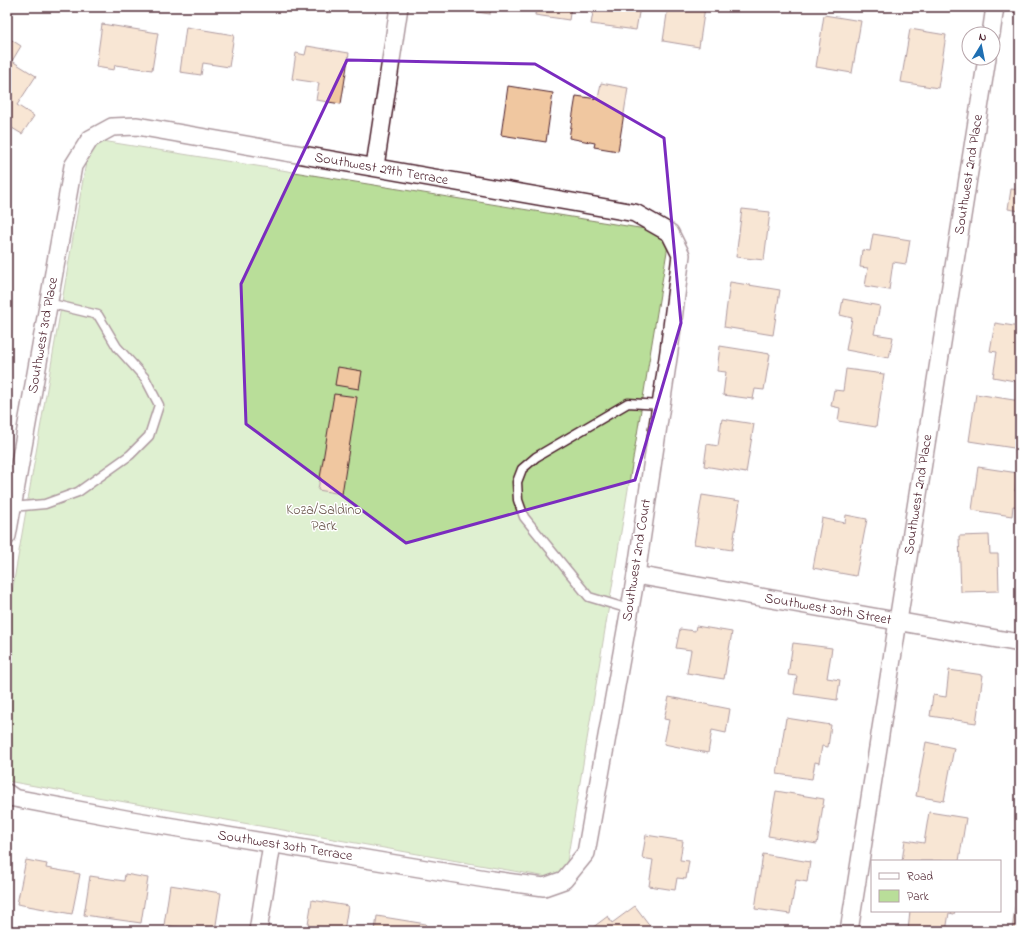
<svg xmlns="http://www.w3.org/2000/svg" width="1027" height="938" font-family="'Indie Flower',sans-serif">
  <style>
    .park { fill: #b9de99; stroke: #827e62 }
    .building { fill: #f0c7a0; stroke: #4a1f2b }
    .lines { fill: none; stroke-linecap: round; stroke-linejoin: round }
    .lane-casing { stroke: #4a1f2b; stroke-width: 11 }
    .street-casing { stroke: #4a1f2b; stroke-width: 20 }
    .lane { stroke: #fff; stroke-width: 8 }
    .street { stroke: #fff; stroke-width: 17 }
    .marked { fill: none; stroke: #7b2cbf; stroke-width: 3; stroke-linejoin: round }
    .labels { text-anchor: middle; dominant-baseline: central; stroke-width: 3; stroke-linejoin: round; paint-order: stroke }
    .street-label { font-size: 14px; fill: #4a1f2b; stroke: #fff }
    .park-label { font-size: 14px; fill: #6b584c; stroke: #fff }
  </style>
  <rect width="100%" height="100%" fill="#fff"/>
  <filter id="ink" filterUnits="userSpaceOnUse"><feTurbulence type="fractalNoise" baseFrequency=".025" numOctaves="2"/><feDisplacementMap in="SourceGraphic" scale="8" xChannelSelector="R" yChannelSelector="G"/><feConvolveMatrix kernelMatrix="1 2 1 2 8 2 1 2 1" color-interpolation-filters="sRGB"/></filter>
  <g filter="url(#ink)">
    <path class="park" d="M90,139L670,233L564,880L7,781V621Z"/>
    <path class="building" d="M444,7H491L490,14Z
      M536,7H571L569,20L535,15Z
      M594,7H640L636,30L591,24Z
      M668,7H705L699,47L663,41Z
      M824,15L861,21L852,73L816,67Z
      M102,24L158,33L152,70L115,65L114,70L96,67Z
      M186,27L234,35L229,67L203,63L201,75L180,72Z
      M910,29L946,35L938,88L901,82Z
      M7,37L21,46L12,61L36,76L17,105L34,116L22,134L7,125Z
      M307,46L349,53L341,104L316,100L319,83L292,79L296,53L305,55Z
      M601,83L628,88L618,151L594,147L595,143L569,138L576,96L598,99Z
      M508,86L553,93L546,142L501,135Z
      M1011,189L1020,190V211L1008,209Z
      M742,209L770,212L764,260L736,257Z
      M1020,214V236H1016Z
      M873,234L910,240L906,264L893,262L889,290L865,286L868,268L860,267L862,250L870,251Z
      M730,282L780,290L773,335L724,327Z
      M843,299L880,306L874,334L893,337L889,358L846,350L852,318L840,315Z
      M995,323L1020,327V382L993,377L997,352L990,351Z
      M720,346L770,354L764,390L755,389L753,399L723,395L726,372L717,371Z
      M338,367L362,371L359,389L335,385Z
      M846,369L884,374L876,427L838,421L840,408L831,406L834,390L843,391Z
      M334,394L357,397L342,494L318,490Z
      M976,394L1020,401V449L969,441Z
      M722,419L754,424L746,473L704,466L707,444L718,446Z
      M978,467L1018,473L1015,491L1020,492V507L1013,506L1012,516L972,510Z
      M702,495L740,501L732,550L694,544Z
      M846,515L867,519L856,576L813,568L822,518L845,523Z
      M989,535L990,554H998L999,591L961,592L959,536Z
      M696,626L732,632L724,679L687,673L691,650L676,648L680,629L695,631Z
      M793,643L832,648L827,678L840,680L837,700L794,694L797,676L788,675Z
      M949,670L983,675L976,723L930,716L933,695L946,697Z
      M669,697L730,709L726,733L712,730L708,753L664,744L669,720L664,719Z
      M786,718L831,725L828,747L822,746L819,763L815,762L812,779L777,774Z
      M926,742L954,748L944,801L916,796Z
      M776,791L824,799L817,844L768,836Z
      M929,812L966,818L959,861H902L905,840L924,843Z
      M646,835L683,841L680,860L689,861L686,879L677,878L675,890L649,886L653,860L642,858Z
      M763,854L810,862L807,882L796,880L790,914L755,909Z
      M26,860L47,864L46,868L80,874L72,914L17,904Z
      M125,874L148,878L141,923L84,915L90,876L124,881Z
      M170,885L221,893L215,931H189L190,929L164,925Z
      M312,900L348,906L344,931H307Z
      M635,906L654,931H588L608,916L612,923Z
      M1015,907L1020,908V931H1012Z
      M910,911H955L954,914L949,913L946,931H908Z
      M377,916L426,924L425,931H375Z
      M756,927L781,931H755Z
      M444,928L467,931H444Z"/>
    <g class="lines">
      <defs>
        <path id="lane" d="M12,507L45,504L78,492L130,455L149,436L159,405L145,378L117,347L98,315L48,303
          M629,609L589,597L524,517L518,500L517,482L522,469L536,457L628,403L660,405"/>
        <g id="street">
          <path d="M991,34L995,7"/>
          <path d="M375,166L399,7"/>
          <path id="s1" d="M7,536L73,166L90,139L112,127L137,126L635,213L670,233L681,255L669,351L636,575L586,853L564,880L544,887L492,880L131,820L14,798L7,793"/>
          <path id="s2" d="M636,575L1020,643"/>
          <path d="M258,931L272,844"/>
          <path id="s3" d="M849,931L987,58"/>
        </g>
      </defs>
      <use href="#lane" class="lane-casing"/>
      <use href="#street" class="street-casing"/>
      <use href="#lane" class="lane"/>
      <use href="#street" class="street"/>
    </g>
  </g>
  <path d="M0 0H1027V938H0ZM347,60L535,64L664,138L681,323L635,480L406,543L246,424L241,284Z" fill="#fff" fill-opacity=".55" fill-rule="evenodd"/>
  <path class="marked" d="M347,60L535,64L664,138L681,323L635,480L406,543L246,424L241,284Z"/>
  <g class="labels">
    <g class="street-label">
      <text stroke="none"><textPath href="#s1" startOffset="706">Southwest 29th Terrace</textPath></text>
      <text stroke="none"><textPath href="#s3" startOffset="766">Southwest 2nd Place</textPath></text>
      <text stroke="none"><textPath href="#s1" startOffset="204">Southwest 3rd Place</textPath></text>
      <text stroke="none"><textPath href="#s3" startOffset="442">Southwest 2nd Place</textPath></text>
      <text transform="translate(637 560) rotate(-81)">Southwest 2nd Court</text>
      <text stroke="none"><textPath href="#s2" startOffset="195">Southwest 30th Street</textPath></text>
      <text transform="translate(285 846) rotate(9)">Southwest 30th Terrace</text>
    </g>
    <g class="park-label">
      <text x="324" y="510">Koza/Saldino<tspan x="324" dy="16">Park</tspan></text>
    </g>
  </g>
  <rect width="1027" height="938" fill="none" stroke="#fff" stroke-width="24"/>
  <rect x="12" y="12" width="1003" height="914" fill="none" stroke="#4a1f2b" stroke-width="1.5" filter="url(#ink)"/>
  <rect x="871" y="860" width="130" height="52" fill="#ffffff" stroke="#b7a5aa"/>
  <rect x="879" y="873" width="20" height="6" fill="#ffffff" stroke="#b7a5aa"/>
  <text x="907" y="880" font-size="12" fill="#4a1f2b">Road</text>
  <rect x="879" y="890" width="20" height="12" fill="#b9de99" stroke="#b7a5aa"/>
  <text x="907" y="900" font-size="12" fill="#4a1f2b">Park</text>
  <g transform="translate(981 46) rotate(10)"><circle r="19" fill="#ffffff" stroke="#b7a5aa"/>
  <path d="M0-3L7 15L0 10L-7 15Z" fill="#1f6fb2"/>
  <text y="-6" font-size="11" font-weight="bold" text-anchor="middle" fill="#4a1f2b">N</text>
  </g>
</svg>
